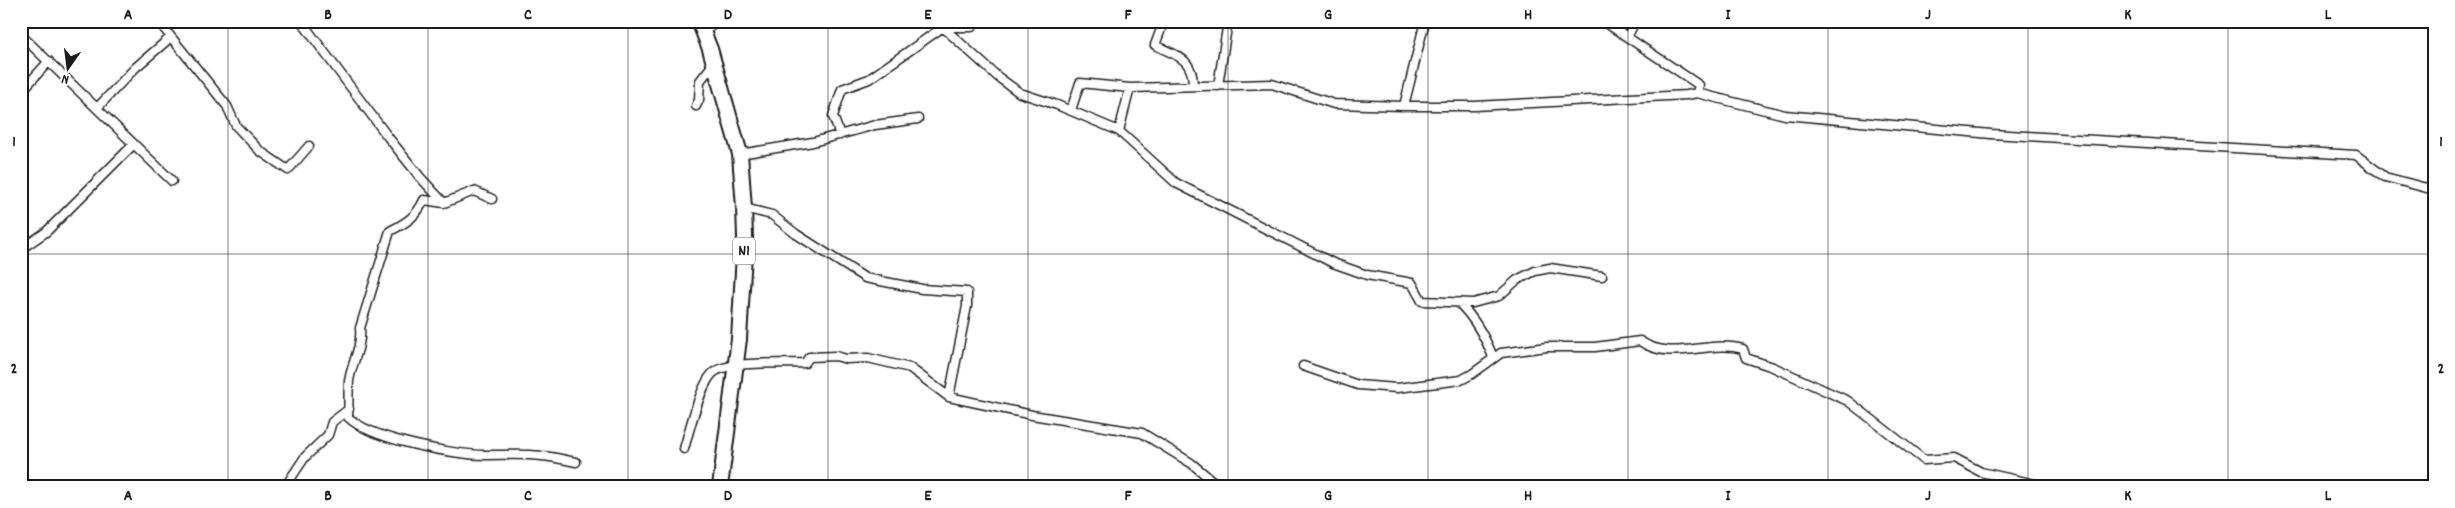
<svg xmlns="http://www.w3.org/2000/svg" width="2455" height="508" font-family="Dekko,sans-serif">
  <style>
    .lines { fill: none; stroke-linecap: round; stroke-linejoin: round }
    .street-casing { stroke: #1c1c1c; stroke-width: 11 }
    .highway-casing { stroke: #1c1c1c; stroke-width: 18 }
    .street { stroke: #fff; stroke-width: 8 }
    .highway { stroke: #fff; stroke-width: 14 }
    .grid { fill: none; stroke: #1c1c1c; stroke-width: 1; stroke-opacity: 0.55 }
    .labels { text-anchor: middle; dominant-baseline: central; stroke-width: 4; stroke-linejoin: round; paint-order: stroke }
    .shield { fill: #fff; stroke: #606060; stroke-width: 1 }
    .shield-label { font-size: 16px; font-weight: bold; fill: #1c1c1c }
    .neatline { fill: none; stroke: #1c1c1c; stroke-width: 2 }
    .grid-label { font-size: 16px; text-anchor: middle; font-weight: bold; fill: #1c1c1c }
  </style>
  <rect width="100%" height="100%" fill="#fff"/>
  <filter id="ink" filterUnits="userSpaceOnUse"><feTurbulence type="fractalNoise" baseFrequency=".02" numOctaves="2"/><feDisplacementMap in="SourceGraphic" scale="10" xChannelSelector="R" yChannelSelector="G"/><feConvolveMatrix kernelMatrix="1 2 1 2 8 2 1 2 1" color-interpolation-filters="sRGB"/></filter>
  <g filter="url(#ink)">
    <g class="lines">
      <defs>
        <path id="street" d="M158,21L227,106L236,126L260,151L288,170L309,146
          M301,21L388,137L420,177L444,203L474,191L492,199
          M936,21L998,77L1020,93L1057,105L1119,131L1176,183L1333,263L1367,275L1412,283L1422,301L1473,303L1499,296L1517,280L1535,271L1550,268L1602,276
          M1164,21L1155,45C1177,56 1193,58 1193,85
          M703,32L718,21
          M21,35L172,181
          M1628,36L1635,21
          M1218,86L1228,21
          M21,92L49,61
          M1697,93L1785,115L1991,134L2356,155L2385,177L2434,190
          M696,106L699,100L700,81L714,63
          M1404,106L1425,21
          M97,108L135,68L171,37
          M1071,110L1080,83L1130,88L1272,84L1334,104L1404,106H1475L1687,95L1697,93L1699,85L1603,21
          M1119,131L1130,88
          M840,135L833,116L842,89L869,79L943,27H972L976,21
          M740,154L813,142L875,125L918,119
          M444,203L424,200C417,216 406,223 390,231L360,328C362,347 352,362 349,381C348,393 349,405 348,417C369,439 457,456 488,455C506,455 524,454 542,456C554,457 565,460 576,462
          M744,208L772,215L796,234L865,278L922,289L967,292V306L949,397
          M21,249L46,232L134,144
          M1459,303C1474,318 1485,337 1493,357
          M1303,366L1358,385L1397,388L1461,380L1472,374L1501,353L1547,347H1595L1640,341C1671,363 1709,339 1743,349L1746,358L1773,367L1848,401L1924,460L1954,458L1981,472L2048,487
          M684,449C689,432 700,385 713,373C728,360 784,364 805,363L809,357L836,356L846,359L868,358L910,368L949,397L1032,415L1142,433L1191,463L1220,487
          M285,487L305,457L328,435L332,422L349,409"/>
        <path id="highway" d="M699,21L710,49L740,154L744,208L745,237L739,339L720,487"/>
      </defs>
      <use href="#street" class="street-casing"/>
      <use href="#highway" class="highway-casing"/>
      <use href="#street" class="street"/>
      <use href="#highway" class="highway"/>
    </g>
  </g>
  <path class="grid" d="M228,21V487M428,21V487M628,21V487M828,21V487M1028,21V487M1228,21V487M1428,21V487M1628,21V487M1828,21V487M2028,21V487M2228,21V487M21,254H2434"/>
  <g class="labels">
    <rect class="shield" x="733" y="237.5" width="22" height="27" rx="4"/>
    <g class="shield-label">
      <text x="744" y="251">N1</text>
    </g>
  </g>
  <rect width="2455" height="508" fill="none" stroke="#fff" stroke-width="55"/>
  <g transform="translate(68 68) rotate(194)" stroke="#ffffff" stroke-width="4" paint-order="stroke">
  <path d="M0-4L9 19L0 12L-9 19Z" fill="#1c1c1c"/>
  <text y="-8" font-size="14" font-weight="bold" text-anchor="middle" fill="#1c1c1c">N</text>
  </g>
  <rect x="28" y="28" width="2400" height="452" class="neatline"/>
  <g class="grid-label">
    <text x="128" y="19">A</text>
    <text x="328" y="19">B</text>
    <text x="528" y="19">C</text>
    <text x="728" y="19">D</text>
    <text x="928" y="19">E</text>
    <text x="1128" y="19">F</text>
    <text x="1328" y="19">G</text>
    <text x="1528" y="19">H</text>
    <text x="1728" y="19">I</text>
    <text x="1928" y="19">J</text>
    <text x="2128" y="19">K</text>
    <text x="2328" y="19">L</text>
    <text x="14" y="146">1</text>
    <text x="2441" y="146">1</text>
    <text x="14" y="373">2</text>
    <text x="2441" y="373">2</text>
    <text x="128" y="500">A</text>
    <text x="328" y="500">B</text>
    <text x="528" y="500">C</text>
    <text x="728" y="500">D</text>
    <text x="928" y="500">E</text>
    <text x="1128" y="500">F</text>
    <text x="1328" y="500">G</text>
    <text x="1528" y="500">H</text>
    <text x="1728" y="500">I</text>
    <text x="1928" y="500">J</text>
    <text x="2128" y="500">K</text>
    <text x="2328" y="500">L</text>
  </g>
</svg>
